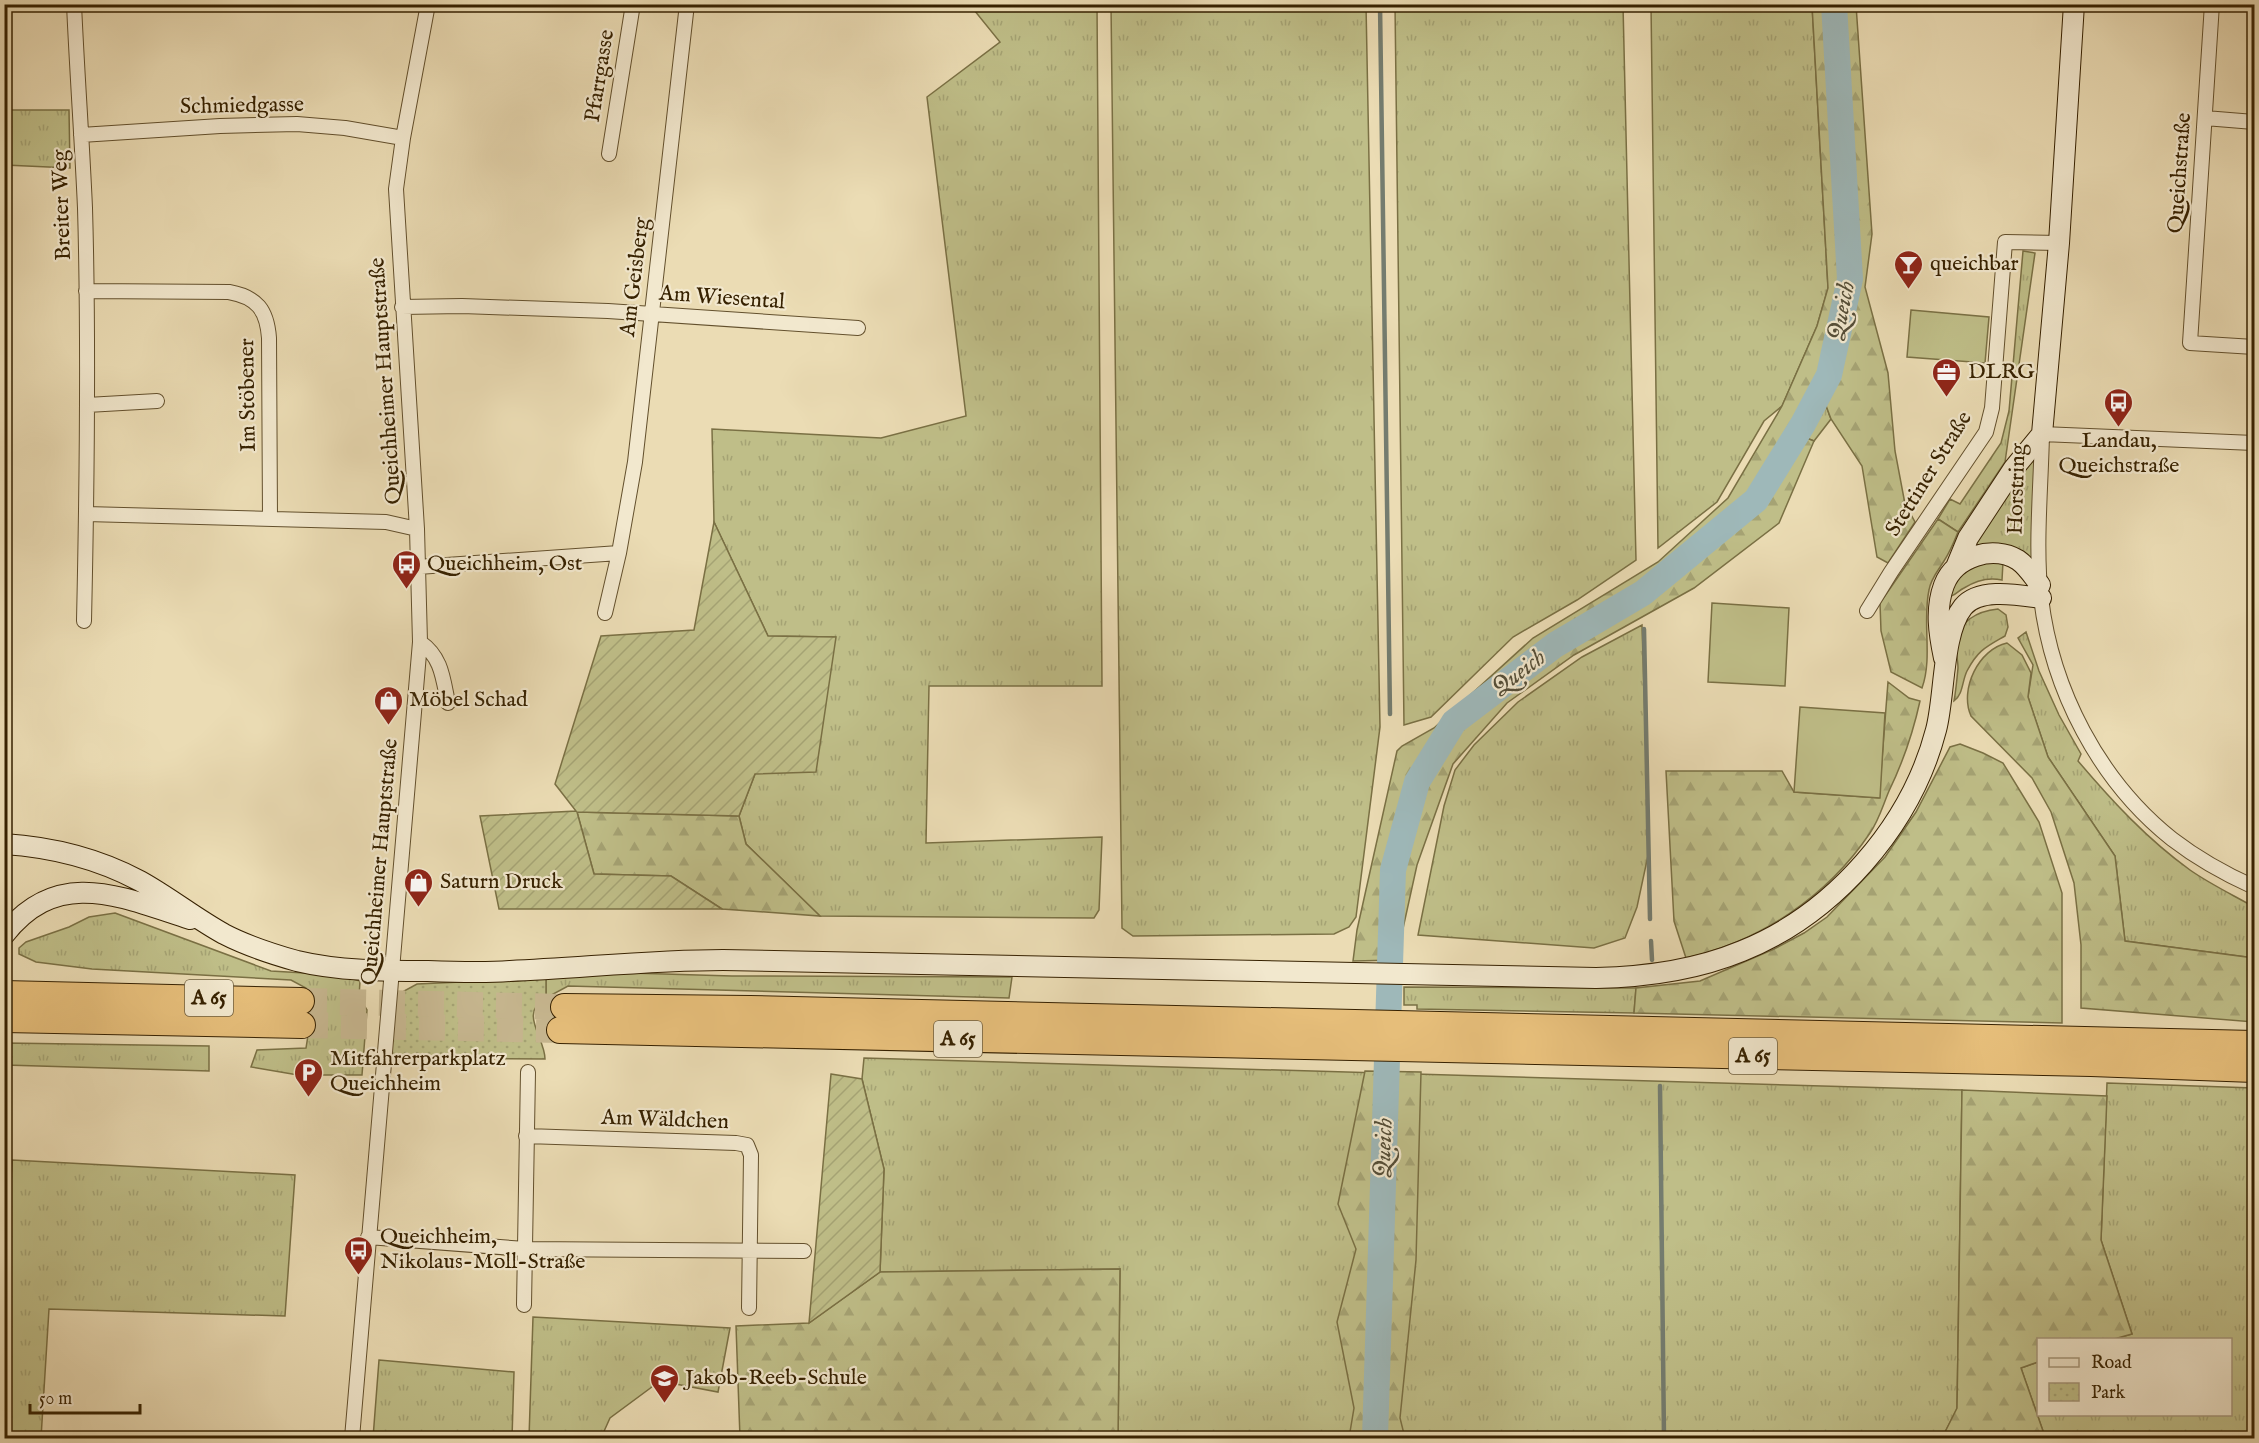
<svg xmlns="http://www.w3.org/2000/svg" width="2259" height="1443" font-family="'IM FELL English',serif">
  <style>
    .grass { fill: url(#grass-tufts); stroke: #7a7044; stroke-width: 1.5 }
    .forest { fill: url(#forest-firs); stroke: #7a7044; stroke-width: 1.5 }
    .park { fill: url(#park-dots); stroke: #7a7044; stroke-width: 1.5 }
    .garden { fill: url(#garden-furrows); stroke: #7a7044; stroke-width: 1.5 }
    .pitch { fill: #bfbe88; stroke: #7a7044; stroke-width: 1.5 }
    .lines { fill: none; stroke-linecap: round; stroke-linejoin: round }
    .stream { stroke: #747c6f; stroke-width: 4.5 }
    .river { stroke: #9eb8b9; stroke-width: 26 }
    .highway-tunnel { stroke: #c7b790; stroke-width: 26; stroke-dasharray: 26 13; stroke-linecap: butt }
    .street-casing { stroke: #63502d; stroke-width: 16 }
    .secondary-casing { stroke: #362100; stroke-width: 22 }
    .highway-casing { stroke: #362100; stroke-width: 28 }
    .street { stroke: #f2e8ce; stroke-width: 14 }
    .secondary { stroke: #f2e8ce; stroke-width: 20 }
    .highway { stroke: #e6be7a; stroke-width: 26 }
    .labels { text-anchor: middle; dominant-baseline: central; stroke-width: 4.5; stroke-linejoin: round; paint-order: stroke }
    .shield { fill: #f2e8ce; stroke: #6e5d3e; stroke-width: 1.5 }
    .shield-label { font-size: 21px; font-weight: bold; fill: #362100 }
    .street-label { font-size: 22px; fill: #362100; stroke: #f2e8ce }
    .poi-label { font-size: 22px; fill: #362100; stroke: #f2e8ce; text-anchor: start }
    .water-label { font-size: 24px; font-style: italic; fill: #554e38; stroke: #f2e8ce }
  </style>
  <defs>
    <pattern id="grass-tufts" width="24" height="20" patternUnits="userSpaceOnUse" patternTransform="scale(1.5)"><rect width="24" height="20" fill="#bfbe88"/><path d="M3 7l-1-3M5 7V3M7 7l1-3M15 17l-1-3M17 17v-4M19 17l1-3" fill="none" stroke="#a5a374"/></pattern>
    <pattern id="forest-firs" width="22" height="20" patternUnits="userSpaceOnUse" patternTransform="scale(1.5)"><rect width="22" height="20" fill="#bfbe88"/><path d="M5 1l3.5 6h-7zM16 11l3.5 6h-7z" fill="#a5a374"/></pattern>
    <pattern id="park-dots" width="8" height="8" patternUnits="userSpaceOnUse" patternTransform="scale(1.5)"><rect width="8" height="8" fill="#bfbe88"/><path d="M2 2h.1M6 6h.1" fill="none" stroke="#a5a374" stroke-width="1.8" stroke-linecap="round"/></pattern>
    <pattern id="garden-furrows" width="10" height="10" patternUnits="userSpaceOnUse" patternTransform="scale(1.5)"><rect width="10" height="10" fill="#bfbe88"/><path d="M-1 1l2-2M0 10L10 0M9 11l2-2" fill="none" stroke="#a5a374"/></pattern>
  </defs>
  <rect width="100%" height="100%" fill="#ebdcb4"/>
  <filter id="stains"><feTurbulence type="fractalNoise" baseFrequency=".00333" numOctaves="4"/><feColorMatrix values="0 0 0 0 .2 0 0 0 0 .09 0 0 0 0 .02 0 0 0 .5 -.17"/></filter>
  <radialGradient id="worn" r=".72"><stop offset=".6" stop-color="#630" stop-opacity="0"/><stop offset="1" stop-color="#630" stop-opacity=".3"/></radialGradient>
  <path class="grass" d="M970,5H1097L1102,686H929L926,843L1102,837L1099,910L1094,918L820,916L746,844L739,816L755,774L835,637L768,636L714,522L712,429L881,438L966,416L927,97L1000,42Z
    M1111,5H1366L1380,727L1356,917L1349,927L1334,934L1133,936L1122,928Z
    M1395,5H1623L1636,560L1577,600L1513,637L1431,717L1404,725Z
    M1651,5H1812L1828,288L1817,326L1782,406L1764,421L1717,502L1658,548Z
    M4,110H69L70,168L5,165Z
    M2023,251L2035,253L2005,462L1958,532L1938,519L1950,499L1960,504L2001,443L2009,411Z
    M1817,402L1825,403L1831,419L1814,441L1798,435Z
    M2042,434L2039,552L2027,568L1980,555L1968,537Z
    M2003,562L2002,580C1989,577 1975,581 1964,588C1958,591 1955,596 1948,597L1947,591L1972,563Z
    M1998,609L2006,615L2008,627L2005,636C1986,647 1978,650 1967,671C1962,681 1963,695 1954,701C1956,690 1957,679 1958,668C1958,661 1956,653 1956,645C1957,621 1978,611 1998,609Z
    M1642,625L1649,851L1637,907L1625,938L1594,948L1418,935L1444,806L1455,770L1474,745L1518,702L1582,657Z
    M2026,632L2039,671L2059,715L2081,754L2078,761C2112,801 2147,839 2190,870C2210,884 2233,895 2254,907V958L2125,941L2115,856L2048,757L2028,697L2033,665L2018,638Z
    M115,913L271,971L338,975L360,981L359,997L367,1010L362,1075H298L251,1067L257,1050L306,1048L314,998L306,988L291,980L92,969L36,962L19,954V948L26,942L69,927L89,917Z
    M630,973L732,976L1012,977L1009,998L568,986L546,998V978Z
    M1404,987L1636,988L1634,1013L1417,1009V1005H1404Z
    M5,1043L209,1046V1071L5,1065Z
    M864,1058L1962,1090L1957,1409L1942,1438H1118L1120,1269L880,1272L884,1169L862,1079Z
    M2107,1083L2254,1088V1438H2041L2043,1431L2021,1368L2038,1362V1414H2230V1340L2114,1339L2132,1334L2101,1240Z
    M12,1160L295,1175L285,1316L49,1309L41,1438H5V1324Z
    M533,1317L730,1328L718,1392L660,1381L610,1418L601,1438H529Z
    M379,1360L514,1372L512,1438H373Z"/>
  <path class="forest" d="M1812,5H1856L1872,234L1865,287L1888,373L1895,451L1905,504L1915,522L1888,563L1877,557L1862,466L1831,419L1825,403L1817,402L1799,435L1814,441L1779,523L1694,588L1574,655L1507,703L1453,764L1417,865L1400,942L1399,960L1353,961L1357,930L1397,751L1402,746L1434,728L1533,638L1658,562L1728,498L1782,406L1817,326L1828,288Z
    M1938,519L1958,532C1954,542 1950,552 1944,561C1938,571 1931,578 1929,590C1922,622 1933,657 1922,688L1891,672L1881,631L1880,603Z
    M2007,643L2022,655L2031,673L2028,697L2048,757L2115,856L2125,941L2254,958V1022L2081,1008V945L2074,883L2051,812L2032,778L1971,716C1959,689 1979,649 2007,643Z
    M1888,682L1909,698L1920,701C1913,733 1903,762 1889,791C1883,805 1879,820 1870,833C1827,897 1761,941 1686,958L1674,921L1666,771H1782L1794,792L1879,798Z
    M1960,744L1983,753L2003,763L2039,822L2062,893V1023L1634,1013L1636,988L1700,981L1774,949L1804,933L1827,917L1885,857L1916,812L1950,747Z
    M577,812L739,816L746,844L820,916L722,909L671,876L594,874Z
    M1365,1071L1421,1072L1416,1260L1400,1418L1405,1438H1349L1354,1408L1337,1322L1356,1249L1338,1204Z
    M1962,1090L2107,1096L2101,1240L2132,1334L2114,1339L2038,1340V1362L2021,1368L2043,1431L2041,1438H1942L1957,1408Z
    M1120,1269L1118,1438H740L736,1326L809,1323L880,1272Z"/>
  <path class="park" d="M546,978V998C518,1013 545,1037 545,1059L391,1058L396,1004L404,991L417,984Z"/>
  <path class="garden" d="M714,522L768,636L836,637L816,772L755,774L739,816L577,812L594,874L671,876L722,909H499L480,816L576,811L555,784L601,636L694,630Z
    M831,1074L862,1079L884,1169L880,1272L809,1323Z"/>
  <path class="pitch" d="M1911,310L1989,317L1985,363L1907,357Z
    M1712,603L1789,608L1785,686L1708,682Z
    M1800,707L1885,713L1880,798L1794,792Z"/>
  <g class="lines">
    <path class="stream" d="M1380,4L1390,714
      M1644,629L1650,919
      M1651,941L1652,960
      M1660,1086L1664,1438"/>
    <path class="river" d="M1375,1438L1393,870L1417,782L1454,722L1555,645L1643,593L1756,500L1803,424L1829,375L1850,279L1834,4"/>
    <path class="highway-tunnel" d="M301,1001L564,1007
      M302,1025L560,1030"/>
    <defs>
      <path id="street" d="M74,4C77,72 82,140 85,208C89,346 87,484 84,621
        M2212,4L2190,343L2254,347
        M2205,118L2254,122
        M81,135L220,126L297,124L345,128L403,138
        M609,154L633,4
        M86,291L229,292C257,297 267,310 269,338L270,518
        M402,307L462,306L608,311L858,328
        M87,405L157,401
        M2254,443L2042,434C2041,486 2035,547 2041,598C2052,690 2099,781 2172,839C2198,859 2225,874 2254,887
        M86,514L386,522L417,529
        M418,567L619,553L635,462L687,4
        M1867,611L1891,572L1986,432L1992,408L2005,242L2059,243
        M605,613L619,553
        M420,642C442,657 443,679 448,703
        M526,1136L736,1143L747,1145L751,1155L749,1308
        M368,1237L525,1249L804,1251
        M524,1305L528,1072
        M352,1438L420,642L417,529L396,189L403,138L428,4"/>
      <path id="secondary" d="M1956,567L1968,538L2014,468L2042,434L2059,243L2074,4
        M1944,658C1939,634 1935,609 1944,585C1955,556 1993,545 2018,560C2027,566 2033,576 2040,585
        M4,844C51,847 99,859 140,881C169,897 195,918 224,934C247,946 272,954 297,961C338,971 385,971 428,971C455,972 483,973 510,971C581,968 652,960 723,960L1596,978C1646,977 1696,970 1742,951C1834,914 1911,826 1936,730C1945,697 1942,633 1963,607C1979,587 2019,595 2041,598
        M4,935C58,866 121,897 190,919"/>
      <path id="highway" d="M4,994L301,1001
        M564,1007L750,1009L2254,1044
        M4,1019L302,1025
        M560,1030L2091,1063L2254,1069"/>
    </defs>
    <use href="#street" class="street-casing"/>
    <use href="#secondary" class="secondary-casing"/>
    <use href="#highway" class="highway-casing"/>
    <use href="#street" class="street"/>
    <use href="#secondary" class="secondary"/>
    <use href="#highway" class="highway"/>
  </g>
  <defs>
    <symbol id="bar-pin" viewBox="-11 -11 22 30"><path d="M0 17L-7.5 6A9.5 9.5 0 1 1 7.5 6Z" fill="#8f2418" stroke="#f2e8ce"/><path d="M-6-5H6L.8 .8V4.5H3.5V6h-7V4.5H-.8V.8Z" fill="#fff"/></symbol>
    <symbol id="office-pin" viewBox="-11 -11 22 30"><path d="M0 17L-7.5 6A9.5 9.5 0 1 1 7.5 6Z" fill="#8f2418" stroke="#f2e8ce"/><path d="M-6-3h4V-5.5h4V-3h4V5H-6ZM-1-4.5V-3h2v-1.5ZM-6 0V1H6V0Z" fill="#fff"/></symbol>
    <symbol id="bus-pin" viewBox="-11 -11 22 30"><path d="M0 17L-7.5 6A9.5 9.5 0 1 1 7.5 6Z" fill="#8f2418" stroke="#f2e8ce"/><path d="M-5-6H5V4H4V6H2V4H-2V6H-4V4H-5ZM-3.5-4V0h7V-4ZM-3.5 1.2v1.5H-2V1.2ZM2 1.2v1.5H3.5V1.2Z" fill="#fff"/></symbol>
    <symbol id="shop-pin" viewBox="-11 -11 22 30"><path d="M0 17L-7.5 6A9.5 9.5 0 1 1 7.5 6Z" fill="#8f2418" stroke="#f2e8ce"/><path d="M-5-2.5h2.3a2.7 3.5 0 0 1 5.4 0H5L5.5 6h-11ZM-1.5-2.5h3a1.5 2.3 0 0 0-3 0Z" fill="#fff"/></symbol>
    <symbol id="parking-pin" viewBox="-11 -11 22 30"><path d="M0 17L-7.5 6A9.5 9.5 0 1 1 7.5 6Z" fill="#8f2418" stroke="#f2e8ce"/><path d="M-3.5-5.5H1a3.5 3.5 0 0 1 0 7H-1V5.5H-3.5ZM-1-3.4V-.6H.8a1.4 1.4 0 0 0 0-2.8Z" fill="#fff"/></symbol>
    <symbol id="school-pin" viewBox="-11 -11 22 30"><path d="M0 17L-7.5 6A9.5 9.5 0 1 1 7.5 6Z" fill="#8f2418" stroke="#f2e8ce"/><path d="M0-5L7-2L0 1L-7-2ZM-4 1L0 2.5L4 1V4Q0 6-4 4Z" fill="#fff"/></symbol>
  </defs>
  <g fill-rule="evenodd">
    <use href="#bar-pin" x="1892" y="248" width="33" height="45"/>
    <use href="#office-pin" x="1930" y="356" width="33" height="45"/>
    <use href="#bus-pin" x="2102" y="386" width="33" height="45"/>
    <use href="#bus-pin" x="390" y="548" width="33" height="45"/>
    <use href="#shop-pin" x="372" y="684" width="33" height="45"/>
    <use href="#shop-pin" x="402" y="866" width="33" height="45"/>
    <use href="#parking-pin" x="292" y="1056" width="33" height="45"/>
    <use href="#bus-pin" x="342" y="1234" width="33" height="45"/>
    <use href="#school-pin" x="648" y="1362" width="33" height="45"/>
  </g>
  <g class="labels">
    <g class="shield">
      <rect x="185" y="980" width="48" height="36" rx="4.5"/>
      <rect x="934" y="1021" width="48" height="36" rx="4.5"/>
      <rect x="1729" y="1038" width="48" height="36" rx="4.5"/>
    </g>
    <g class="shield-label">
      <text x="209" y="998">A 65</text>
      <text x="958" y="1039">A 65</text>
      <text x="1753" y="1056">A 65</text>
    </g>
    <g class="street-label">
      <text transform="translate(600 76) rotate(-81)">Pfarrgasse</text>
      <text transform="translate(242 106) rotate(-1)">Schmiedgasse</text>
      <text transform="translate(2180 173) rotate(-86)">Queichstraße</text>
      <text transform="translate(62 205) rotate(-92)">Breiter Weg</text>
      <text transform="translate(635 277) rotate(-83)">Am Geisberg</text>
      <text transform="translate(722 298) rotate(4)">Am Wiesental</text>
      <text transform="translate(386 381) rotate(-94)">Queichheimer Hauptstraße</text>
      <text transform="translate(248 395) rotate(-91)">Im Stöbener</text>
      <text transform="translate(1929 474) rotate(-58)">Stettiner Straße</text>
      <text transform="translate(2017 489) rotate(-88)">Horstring</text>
      <text transform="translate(380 862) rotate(-85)">Queichheimer Hauptstraße</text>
      <text transform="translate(665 1120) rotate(2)">Am Wäldchen</text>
    </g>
    <g class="poi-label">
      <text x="1930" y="264">queichbar</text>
      <text x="1968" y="372">DLRG</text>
      <text x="2119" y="441" text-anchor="middle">Landau,<tspan x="2119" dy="25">Queichstraße</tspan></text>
      <text x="427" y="564">Queichheim, Ost</text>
      <text x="409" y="700">Möbel Schad</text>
      <text x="440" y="882">Saturn Druck</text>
      <text x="330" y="1059">Mitfahrerparkplatz<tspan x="330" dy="25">Queichheim</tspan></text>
      <text x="380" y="1237">Queichheim,<tspan x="380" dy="25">Nikolaus-Moll-Straße</tspan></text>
      <text x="685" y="1378">Jakob-Reeb-Schule</text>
    </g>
    <g class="water-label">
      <text transform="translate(1842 311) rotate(-79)">Queich</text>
      <text transform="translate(1519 673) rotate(-37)">Queich</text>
      <text transform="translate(1384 1148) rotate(-88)">Queich</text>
    </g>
  </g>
  <rect width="2259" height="1443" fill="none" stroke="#ebdcb4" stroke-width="24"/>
  <rect x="6" y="6" width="2247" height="1431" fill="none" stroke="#362100" stroke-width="3"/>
  <rect x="12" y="12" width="2235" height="1419" fill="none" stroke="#362100" stroke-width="1.5"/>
  <rect x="2037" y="1338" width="195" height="78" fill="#f2e8ce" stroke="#a7987c" stroke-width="1.5"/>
  <rect x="2049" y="1358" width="30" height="9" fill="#f2e8ce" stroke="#a7987c" stroke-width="1.5"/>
  <text x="2091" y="1368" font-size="18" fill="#362100">Road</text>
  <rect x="2049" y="1383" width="30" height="18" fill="url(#park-dots)" stroke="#a7987c" stroke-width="1.5"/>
  <text x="2091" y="1398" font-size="18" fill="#362100">Park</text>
  <path d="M30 1404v9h110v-9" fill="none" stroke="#362100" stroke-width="3"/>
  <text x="39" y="1404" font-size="18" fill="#362100" stroke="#f2e8ce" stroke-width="4.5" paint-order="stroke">50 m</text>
  <rect width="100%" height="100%" filter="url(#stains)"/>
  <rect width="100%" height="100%" fill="url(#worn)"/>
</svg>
